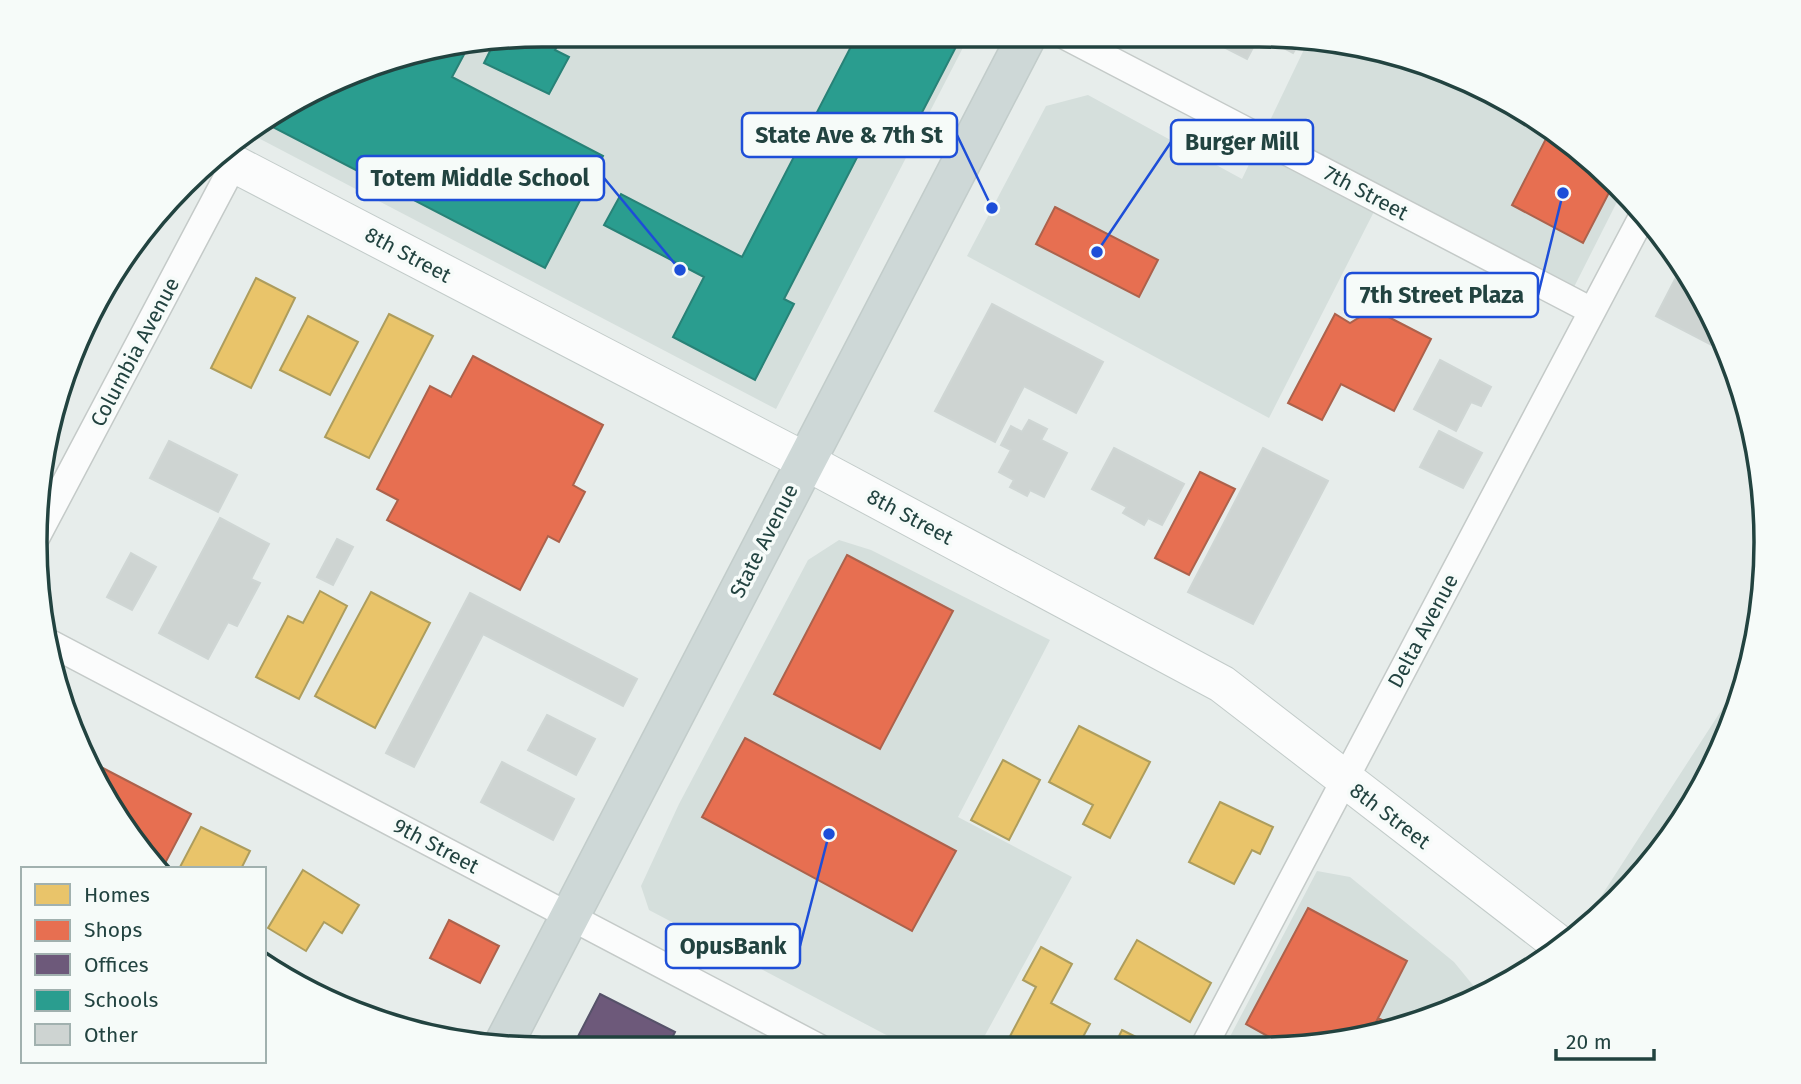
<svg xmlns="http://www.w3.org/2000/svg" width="1801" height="1084" font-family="'Fira Sans',sans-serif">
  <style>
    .built { fill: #d5dfdc }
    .homes { fill: #e9c46a; stroke: #ad9d5d; stroke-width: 2 }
    .shops { fill: #e76f51; stroke: #ac624c; stroke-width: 2 }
    .offices { fill: #6d597a; stroke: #565269; stroke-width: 2 }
    .schools { fill: #2a9d8f; stroke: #288277; stroke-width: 2 }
    .building { fill: #ced4d2; stroke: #cfd6d4; stroke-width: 2 }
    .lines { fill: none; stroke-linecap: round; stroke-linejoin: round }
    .street-casing { stroke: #c4cac8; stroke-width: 29 }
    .secondary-casing { stroke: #c2cbc9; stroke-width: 39 }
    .primary-casing { stroke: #c2ccca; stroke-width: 41 }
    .street { stroke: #fbfcfc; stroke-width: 26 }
    .secondary { stroke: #fbfcfc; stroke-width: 37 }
    .primary { stroke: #ced8d7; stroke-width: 38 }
    .rail-casing { stroke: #c8cdcc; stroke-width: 8 }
    .rail { stroke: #f6fbf9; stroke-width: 5; stroke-dasharray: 16; stroke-linecap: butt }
    .labels { text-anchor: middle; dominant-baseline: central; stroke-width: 7; stroke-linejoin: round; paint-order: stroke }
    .street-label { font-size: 21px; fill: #224340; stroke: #f6fbf9 }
    .rim { fill: none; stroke: #224340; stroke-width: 3.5 }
    .leader { fill: none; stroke: #1d4ed8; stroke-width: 2.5 }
    .callout-dot { fill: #1d4ed8; stroke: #f6fbf9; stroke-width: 2.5 }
    .callout { fill: #f6fbf9; stroke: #1d4ed8; stroke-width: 2.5 }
    .callout-label { font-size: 23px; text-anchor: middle; font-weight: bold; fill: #224340 }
  </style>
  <rect width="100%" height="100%" fill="#e7edeb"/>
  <path class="built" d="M542,35L969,36L776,409L247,132L379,62Z
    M1309,39L1422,62L1541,121L1618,184L1623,190L1573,289L1385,190L1269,418L967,256L1046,106L1088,95L1242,179Z
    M839,540L871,550L1050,640L958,817L1072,877L978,1048H897L892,1038L649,910L641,886L679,804L808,560Z
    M1748,669L1727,736L1680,824L1617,901L1580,929Z
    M1317,871L1350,877L1454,962L1481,995L1422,1022L1293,1048H1224Z"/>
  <path class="homes" d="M256,278L295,298L251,388L211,368Z
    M389,314L433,336L369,458L325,437Z
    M308,316L358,342L330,395L280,370Z
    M320,591L347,606L299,699L256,677L288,616L303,623Z
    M371,592L430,623L375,728L315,696Z
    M1079,726L1150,762L1110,838L1083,824L1093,805L1049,782Z
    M1003,760L1040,780L1009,840L971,820Z
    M1220,802L1273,827L1260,854L1252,850L1234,884L1189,862Z
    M201,827L250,851L241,869L180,867Z
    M303,870L359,905L342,933L324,922L306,951L268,928Z
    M1137,940L1211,983L1190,1022L1115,979Z
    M1041,947L1072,964L1051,1003L1090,1024L1077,1048H1017L1007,1042L1036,987L1023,980Z
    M1122,1030L1158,1048H1113Z"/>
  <path class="shops" d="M1551,129L1615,181L1583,243L1512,205Z
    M1055,207L1158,260L1139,297L1036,244Z
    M1373,309L1431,339L1394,411L1341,384L1322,420L1288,403L1335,314L1350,323Z
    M473,356L603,425L573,485L585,492L559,542L548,536L520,590L387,520L398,500L377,489L430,386L451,397Z
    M1200,472L1235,489L1189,575L1155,558Z
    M847,555L953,611L880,749L774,694Z
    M745,738L956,851L912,931L702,817Z
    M97,765L191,814L162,869L140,850L96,768Z
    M1308,908L1407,961L1371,1032L1289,1048L1246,1024Z
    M449,920L499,946L480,983L430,958Z
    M360,1007L397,1026L379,1022L358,1012Z
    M1378,1018L1396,1027L1371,1032Z"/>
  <path class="offices" d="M600,994L675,1032L667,1048H572Z"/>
  <path class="schools" d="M542,35L561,40L555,50L569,57L549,94L484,63L494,43Z
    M857,35H875L893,45L898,36H943L958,43L900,155L867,138L784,299L794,304L755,380L673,337L704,277L604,225L621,194L742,257Z
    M468,47L452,77L603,156L545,268L265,123L379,62Z"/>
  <path class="building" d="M1215,36H1259L1247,59L1212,41Z
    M1261,36H1293L1302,38L1293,53Z
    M1683,264L1728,348L1729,354L1656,316Z
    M992,304L1103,362L1076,413L1024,386L995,442L935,411Z
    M1440,360L1491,387L1481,406L1471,402L1456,431L1414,409Z
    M1029,420L1047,429L1041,440L1067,453L1044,497L1030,490L1027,496L1010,487L1014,480L999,472L1011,450L1001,445L1011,426L1022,432Z
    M1439,431L1482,453L1463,488L1420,467Z
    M169,441L237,475L218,512L150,478Z
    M1114,448L1184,484L1162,525L1148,518L1144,525L1123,513L1127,507L1092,489Z
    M1263,448L1328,481L1253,624L1188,592Z
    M220,518L269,544L251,579L260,583L237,626L228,622L208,659L159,633Z
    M337,539L353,547L333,585L317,577Z
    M131,553L156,567L132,610L107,597Z
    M470,593L637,679L623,706L483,634L414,767L386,753Z
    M547,715L595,739L576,775L528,750Z
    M502,762L574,799L553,840L481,802Z"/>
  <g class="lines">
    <defs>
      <path id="street" d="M1065,36L1592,311
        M35,540L234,164
        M52,644L820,1048
        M1203,1048L1643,215"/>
      <path id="secondary" d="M219,156L805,461L1222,684L1560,945"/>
      <path id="primary" d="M502,1047L1027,36"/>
    </defs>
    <use href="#street" class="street-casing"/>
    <use href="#secondary" class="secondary-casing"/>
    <use href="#primary" class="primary-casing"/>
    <use href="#street" class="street"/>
    <use href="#secondary" class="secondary"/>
    <use href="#primary" class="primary"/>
    <defs>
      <path id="rail" d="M1652,859L1707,774"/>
    </defs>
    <use href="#rail" class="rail-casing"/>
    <use href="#rail" class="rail"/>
  </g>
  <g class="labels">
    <g class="street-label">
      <text transform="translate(1366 193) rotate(28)">7th Street</text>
      <text transform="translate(408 255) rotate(28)">8th Street</text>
      <text transform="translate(135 352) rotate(-62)">Columbia Avenue</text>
      <text transform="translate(910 517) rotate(28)">8th Street</text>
      <text transform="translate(764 541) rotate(-63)">State Avenue</text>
      <text transform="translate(1423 631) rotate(-62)">Delta Avenue</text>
      <text transform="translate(1390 816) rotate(37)">8th Street</text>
      <text transform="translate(436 846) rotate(28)">9th Street</text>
    </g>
  </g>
  <path d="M0 0H1801V1084H0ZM542 47H1259A495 495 0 0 1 1754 542V542A495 495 0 0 1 1259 1037H542A495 495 0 0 1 47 542V542A495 495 0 0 1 542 47Z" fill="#f6fbf9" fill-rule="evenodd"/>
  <path class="rim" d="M542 47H1259A495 495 0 0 1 1754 542V542A495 495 0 0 1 1259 1037H542A495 495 0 0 1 47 542V542A495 495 0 0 1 542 47Z"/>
  <path class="leader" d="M992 208L957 135M1097 252L1171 142M680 270L604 178M1563 193L1538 295M829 834L800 946"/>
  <g class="callout-dot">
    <circle cx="992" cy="208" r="7"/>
    <circle cx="1097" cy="252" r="7"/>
    <circle cx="680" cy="270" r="7"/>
    <circle cx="1563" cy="193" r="7"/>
    <circle cx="829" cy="834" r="7"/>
  </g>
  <g class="callout">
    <rect x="742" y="113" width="215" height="44" rx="7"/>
    <rect x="1171" y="120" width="142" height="44" rx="7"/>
    <rect x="357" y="156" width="247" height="44" rx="7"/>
    <rect x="1345" y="273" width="193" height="44" rx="7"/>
    <rect x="666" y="924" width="134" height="44" rx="7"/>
  </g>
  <g class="callout-label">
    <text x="849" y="143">State Ave &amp; 7th St</text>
    <text x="1242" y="150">Burger Mill</text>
    <text x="480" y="186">Totem Middle School</text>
    <text x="1442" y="303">7th Street Plaza</text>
    <text x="733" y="954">OpusBank</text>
  </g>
  <rect x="21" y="867" width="245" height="196" fill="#f6fbf9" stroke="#a1b1af" stroke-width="2"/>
  <rect x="35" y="884" width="35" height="21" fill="#e9c46a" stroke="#a1b1af" stroke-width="2"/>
  <text x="84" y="902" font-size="21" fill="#224340">Homes</text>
  <rect x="35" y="920" width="35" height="21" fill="#e76f51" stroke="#a1b1af" stroke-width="2"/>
  <text x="84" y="937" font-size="21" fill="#224340">Shops</text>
  <rect x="35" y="954" width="35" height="21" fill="#6d597a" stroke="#a1b1af" stroke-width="2"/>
  <text x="84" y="972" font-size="21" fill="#224340">Offices</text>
  <rect x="35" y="990" width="35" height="21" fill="#2a9d8f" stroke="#a1b1af" stroke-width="2"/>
  <text x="84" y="1007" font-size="21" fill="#224340">Schools</text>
  <rect x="35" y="1024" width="35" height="21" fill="#ced4d2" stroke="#a1b1af" stroke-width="2"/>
  <text x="84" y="1042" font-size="21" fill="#224340">Other</text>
  <path d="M1556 1049v10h98v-10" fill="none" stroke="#224340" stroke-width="3.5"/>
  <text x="1566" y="1049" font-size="21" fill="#224340" stroke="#f6fbf9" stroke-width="5" paint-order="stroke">20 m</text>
</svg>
